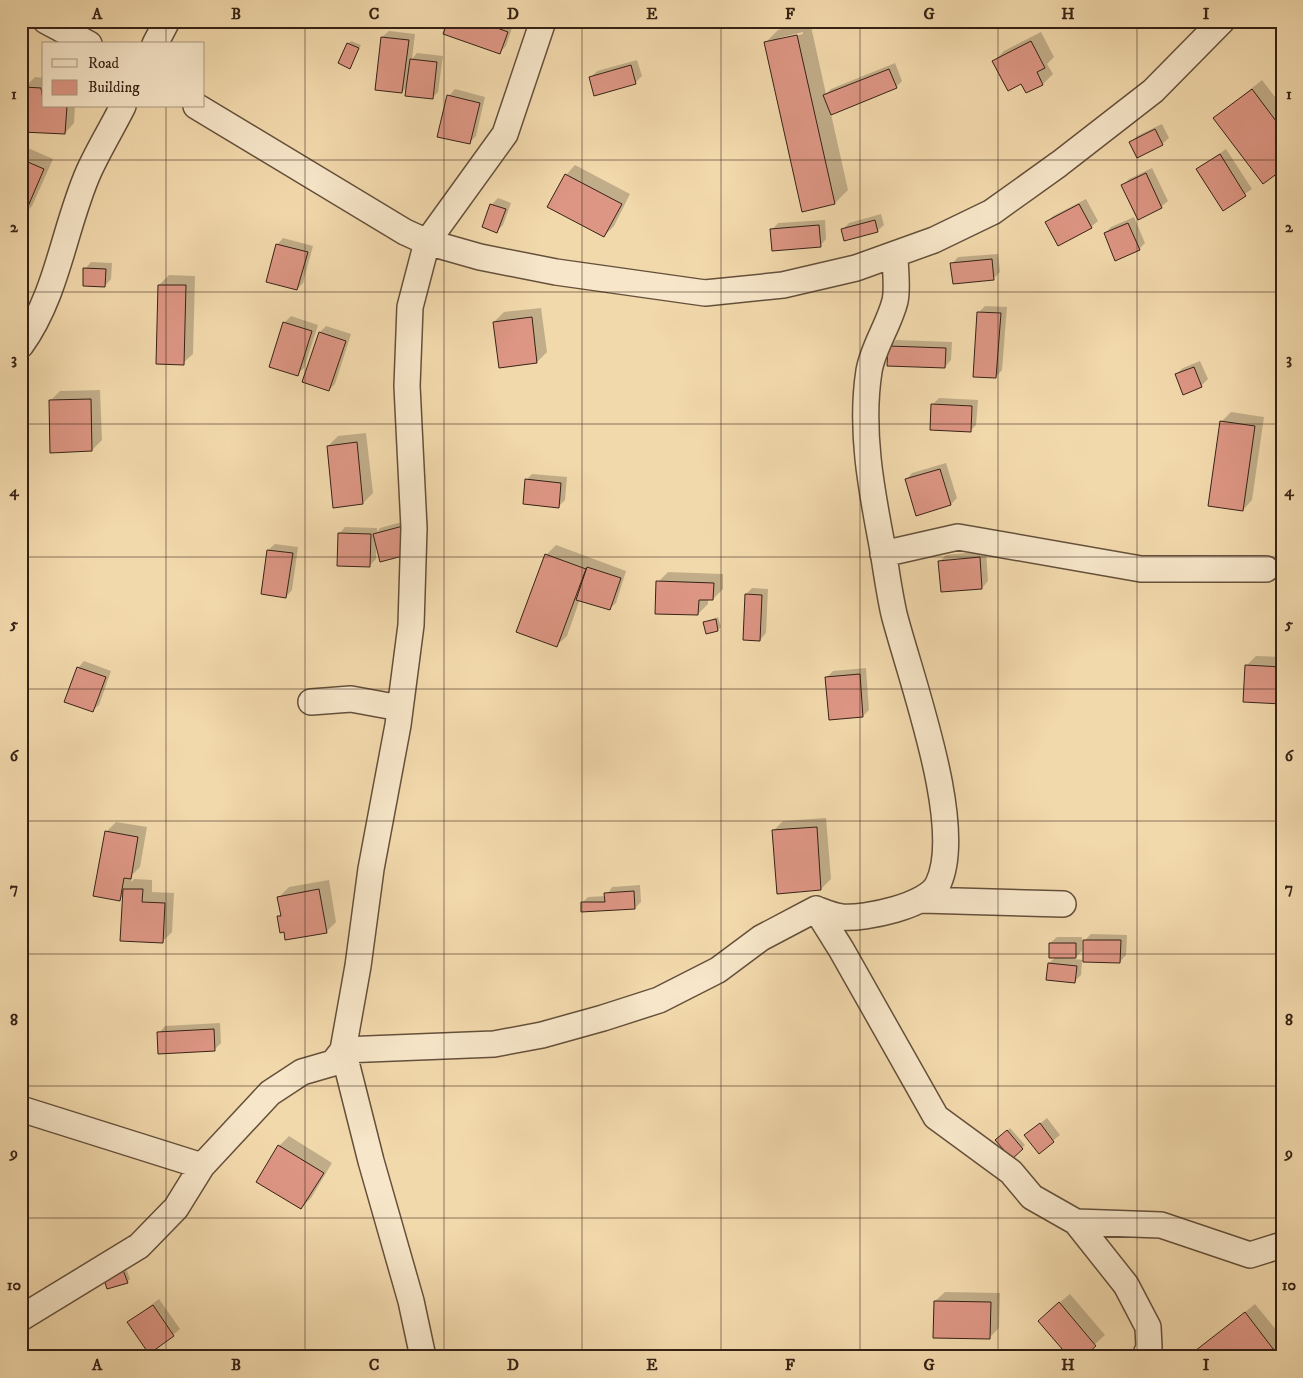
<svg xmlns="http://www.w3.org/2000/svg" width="1303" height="1378" font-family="'IM FELL DW Pica',serif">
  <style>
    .shadow { fill: #0003; fill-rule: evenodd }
    .building { fill: #dd9684; stroke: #362215 }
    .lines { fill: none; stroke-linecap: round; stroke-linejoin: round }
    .minor-casing { stroke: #65503b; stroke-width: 28 }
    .minor { stroke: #f7e6c9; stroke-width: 25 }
    .grid { fill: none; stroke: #362215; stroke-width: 1; stroke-opacity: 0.55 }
    .neatline { fill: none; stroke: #362215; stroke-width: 2 }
    .grid-label { font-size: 16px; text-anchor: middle; font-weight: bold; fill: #362215 }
  </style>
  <rect width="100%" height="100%" fill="#f2d9ac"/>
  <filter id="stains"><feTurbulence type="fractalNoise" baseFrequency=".004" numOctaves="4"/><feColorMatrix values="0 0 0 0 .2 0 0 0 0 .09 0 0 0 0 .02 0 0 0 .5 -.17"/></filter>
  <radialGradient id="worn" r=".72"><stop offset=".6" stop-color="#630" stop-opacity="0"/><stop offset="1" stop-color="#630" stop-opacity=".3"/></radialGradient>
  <path class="shadow" d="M449,21H502L513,25L506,46L500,52Z
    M810,22L826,94L831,89L895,63L902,81L896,87L831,114L848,190L835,203L803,210L765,43L778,30ZM803,32V34L779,40V38Z
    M389,31L415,34L412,59L417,53L443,56L438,92L432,98L408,86L402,92L376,89L382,37Z
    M1041,32L1054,57L1047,64L1053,74L1043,84L1027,92L1022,82L994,61L1004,51Z
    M351,41L361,45L350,67L348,44Z
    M637,60L642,76L635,83L591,77L597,71Z
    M35,77L44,78V106H75L74,123L65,133L25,87Z
    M1262,80L1282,106V169L1215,118Z
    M455,89L485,97L476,136L469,143L449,96Z
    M1162,124L1169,138L1162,144L1131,142L1137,136Z
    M21,145L53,159L32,206L22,216Z
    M1226,149L1252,189L1223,209L1198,169Z
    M575,165L630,194L614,226L604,236L566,175Z
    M1152,168L1168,201L1161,207L1123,185L1129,179Z
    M498,198L511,203L503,225L497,231L483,226L492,204Z
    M1086,199L1098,221L1091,227L1047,222L1053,216Z
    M881,214L884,225L877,231L843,229L849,223Z
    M1134,217L1145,243L1139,249L1105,233L1111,227Z
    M825,220L826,239L820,246L772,230L778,223Z
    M283,238L313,246L303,283L297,289L277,245Z
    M998,254L1000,272L993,279L952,264L958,257Z
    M91,262L112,263L111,279L105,286L85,269Z
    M169,275L195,276L193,354L183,363L159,285Z
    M985,306L1007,307L1002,370L996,377L979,312Z
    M541,308L547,352L537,362L494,322L504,312Z
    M291,316L318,325L304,368L297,374L284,323Z
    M326,326L351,334L335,384L329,390L320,332Z
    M896,340L952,342L951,360L945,367L889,347Z
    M1200,361L1208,379L1201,386L1176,374L1183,368Z
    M100,390L102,440L92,450L50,401L60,391Z
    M939,398L978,400L976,425L970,431L933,404Z
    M1231,412L1264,417L1252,500L1243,510L1221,422Z
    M366,433L373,493L363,503L328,446L338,436Z
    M946,463L957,498L951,504L906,480L912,473Z
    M532,474L567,477L565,500L559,506L526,480Z
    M409,520L416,546L376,544V559L369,566L339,534L345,527L377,528V532L380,528Z
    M275,544L298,547L292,590L286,597L268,550Z
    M556,545L626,571L616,603L609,609L580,599L567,636L557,645L546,555Z
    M986,551L988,581L982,588L940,561L946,555Z
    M668,572L723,574V589L713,599L708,598V604L698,614L658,582Z
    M752,588L768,589L766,633L760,640L746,594Z
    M718,617L721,627L718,630L705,622Z
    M1256,656L1282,657V702L1246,666Z
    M84,661L111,671L99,705L92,711L78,668Z
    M866,668L869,710L863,716L827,677L833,671Z
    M826,818L831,879L821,889L774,830L783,821Z
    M116,822L147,827L140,867L132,875L131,882L134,879L152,880V892L174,893L172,932L162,942L124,895L120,899L106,832Z
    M329,880L336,922L326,932L285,931L278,917L282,913L279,897L289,887Z
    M640,885L641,902L635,908L582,903L588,897L606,896L612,887Z
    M1091,934L1127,935L1126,955L1120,962L1082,961L1081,975L1074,982L1047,979L1049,963L1056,957L1050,943L1057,937H1082V951L1074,959L1084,960L1085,940Z
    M220,1023L221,1043L215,1049L159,1033L165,1026Z
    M1047,1118L1060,1135L1039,1152L1026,1135Z
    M1010,1128L1025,1145L1012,1157L997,1140Z
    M289,1136L332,1163L311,1198L301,1208L279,1146Z
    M126,1268L130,1279L127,1282L105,1276Z
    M945,1292L1000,1293L999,1328L989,1338L935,1301Z
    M1070,1294L1105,1335L1081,1357L1049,1311Z
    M159,1299L180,1329L173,1335L129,1322Z
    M1255,1304L1282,1337V1348L1276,1353L1272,1357L1193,1354Z"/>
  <path class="building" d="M448,21H478L508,32L500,54L443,34Z
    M797,35L835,204L802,212L764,42Z
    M381,37L409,40L402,93L375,90Z
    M1031,41L1045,68L1037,72L1043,85L1026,93L1021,84L1008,91L992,61Z
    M347,43L359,48L350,69L338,63Z
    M410,59L437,62L433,99L405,96Z
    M631,65L636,84L594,96L589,77Z
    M889,69L897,88L831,115L823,95Z
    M24,87L41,88L44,106H67L65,134L22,132Z
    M1252,89L1282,129V170L1263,184L1213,118Z
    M447,95L480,103L470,144L437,137Z
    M1155,129L1163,145L1137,158L1129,142Z
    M1220,154L1246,196L1223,211L1196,169Z
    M21,159L44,169L23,218L21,217Z
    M1146,173L1162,208L1138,220L1121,185Z
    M565,174L622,204L604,237L547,207Z
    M490,204L506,209L497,233L482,227Z
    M1079,204L1092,228L1058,246L1045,222Z
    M875,220L878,232L844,241L841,229Z
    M1128,223L1140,250L1115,261L1104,233Z
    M819,225L821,247L772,251L770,229Z
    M276,244L308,252L297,290L266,282Z
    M992,259L994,280L953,284L950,263Z
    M83,268L106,269L105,287L83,286Z
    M158,285H186L184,365L156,364Z
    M977,312L1001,313L996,378L973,377Z
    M532,317L537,363L499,368L493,322Z
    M283,322L312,331L298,376L269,367Z
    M319,332L346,341L329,391L302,382Z
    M888,346L946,348L945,368L887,366Z
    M1194,367L1202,387L1183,395L1175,374Z
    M91,399L92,451L50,453L49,400Z
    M931,404L972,406L971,432L930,430Z
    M1220,421L1255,426L1243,511L1208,506Z
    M357,442L363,504L333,508L327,446Z
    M940,469L951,505L916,516L905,479Z
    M525,479L561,483L559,508L523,504Z
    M403,526L410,554L380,562L373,534Z
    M338,533L371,534L370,567L337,566Z
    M267,550L293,553L286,598L261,594Z
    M545,554L586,569L557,647L516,632Z
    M980,557L982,589L941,592L938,561Z
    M587,567L621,578L610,610L576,600Z
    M656,581L714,583L713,600H699L698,615L655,614Z
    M745,594L762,595L760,641L743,640Z
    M716,619L718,631L706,634L703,622Z
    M1245,665L1282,667V704L1243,702Z
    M77,667L106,677L93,712L64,702Z
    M860,674L863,717L829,720L825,677Z
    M817,827L821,890L777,894L772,830Z
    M105,831L138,837L131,879L124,878L120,901L93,896Z
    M123,889H143L142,902L165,903L163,943L120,941Z
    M319,889L327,933L285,940L284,932L280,933L277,916H281L277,897Z
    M634,891L635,909L581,912V902H605L604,893Z
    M1083,940H1121L1120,963L1083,962Z
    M1049,943H1076V958H1049Z
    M1048,963L1077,966L1075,983L1046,980Z
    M214,1029L215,1051L158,1054L157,1032Z
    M1040,1123L1054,1142L1039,1154L1024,1135Z
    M1007,1130L1023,1149L1012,1159L995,1140Z
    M278,1145L324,1173L301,1209L256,1182Z
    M123,1270L128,1283L107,1289L103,1276Z
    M934,1301L991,1302L990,1339L933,1338Z
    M1059,1302L1096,1346L1083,1357H1069L1038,1321Z
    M153,1305L174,1336L149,1354L127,1322Z
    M1245,1312L1277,1354L1274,1357H1193L1191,1354Z"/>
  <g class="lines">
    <defs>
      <path id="minor" d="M46,21L89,44
        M155,44L167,21
        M196,106L405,232L427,242L480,257L556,272L705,293L783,285L856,268L934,240L992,212L1059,164L1153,91L1222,21
        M21,345C58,294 64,227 89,171C99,149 112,128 123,106
        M883,554L958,537L1141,569H1266
        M311,702L351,699L400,708
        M922,900L1063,904
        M816,909L841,949L936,1117L1011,1172L1032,1197L1076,1222L1126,1285L1148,1327L1149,1347L1145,1357
        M21,1109L202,1166
        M1076,1222L1161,1225L1250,1255L1282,1245
        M21,1318L139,1246L176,1208L202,1166L270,1093L302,1072L333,1063L343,1050L494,1044L542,1035L603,1018L659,1000L718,970L761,938L816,909C824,912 833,916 842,917C865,919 928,906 938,884C966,826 910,677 894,614C889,592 886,568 882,545C871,488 860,429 869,371C873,347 889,325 895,301C898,287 895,269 895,255
        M423,1357L411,1301L371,1161L343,1050L358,966L371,869L398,725L411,625L414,528L407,386L410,307L427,242L505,134L543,21"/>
    </defs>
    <use href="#minor" class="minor-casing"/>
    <use href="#minor" class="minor"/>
  </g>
  <path class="grid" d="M166,21V44M305,21V1357M444,21V1357M582,21V1357M721,21V1357M860,21V1357M998,21V1357M1137,21V1357M166,106V1357M21,160H1282M21,292H1282M21,424H1282M21,557H1282M21,689H1282M21,821H1282M21,954H1282M21,1086H1282M21,1218H1282"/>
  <rect width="1303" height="1378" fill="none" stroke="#f2d9ac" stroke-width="55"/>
  <rect x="42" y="42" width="162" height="65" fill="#f7e6c9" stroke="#aa9881"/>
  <rect x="52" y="59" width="25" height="8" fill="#f7e6c9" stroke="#aa9881"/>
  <text x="88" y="68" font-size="15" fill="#362215">Road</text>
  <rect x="52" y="80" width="25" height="15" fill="#dd9684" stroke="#aa9881"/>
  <text x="88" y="92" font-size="15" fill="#362215">Building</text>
  <rect x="28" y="28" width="1248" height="1322" class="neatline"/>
  <g class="grid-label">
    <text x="97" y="19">A</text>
    <text x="236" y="19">B</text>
    <text x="374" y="19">C</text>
    <text x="513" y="19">D</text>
    <text x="652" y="19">E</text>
    <text x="790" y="19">F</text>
    <text x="929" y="19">G</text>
    <text x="1068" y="19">H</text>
    <text x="1206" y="19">I</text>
    <text x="14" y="99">1</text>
    <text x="1289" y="99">1</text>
    <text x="14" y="232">2</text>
    <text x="1289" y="232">2</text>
    <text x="14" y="364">3</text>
    <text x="1289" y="364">3</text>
    <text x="14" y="496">4</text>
    <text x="1289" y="496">4</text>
    <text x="14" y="629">5</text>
    <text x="1289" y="629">5</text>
    <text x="14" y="761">6</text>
    <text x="1289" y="761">6</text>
    <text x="14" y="893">7</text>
    <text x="1289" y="893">7</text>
    <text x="14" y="1025">8</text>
    <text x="1289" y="1025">8</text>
    <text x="14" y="1158">9</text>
    <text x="1289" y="1158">9</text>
    <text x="14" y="1290">10</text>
    <text x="1289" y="1290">10</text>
    <text x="97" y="1370">A</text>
    <text x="236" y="1370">B</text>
    <text x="374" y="1370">C</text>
    <text x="513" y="1370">D</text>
    <text x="652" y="1370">E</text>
    <text x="790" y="1370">F</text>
    <text x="929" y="1370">G</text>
    <text x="1068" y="1370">H</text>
    <text x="1206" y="1370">I</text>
  </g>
  <rect width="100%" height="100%" filter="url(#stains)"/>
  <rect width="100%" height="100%" fill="url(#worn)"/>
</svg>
